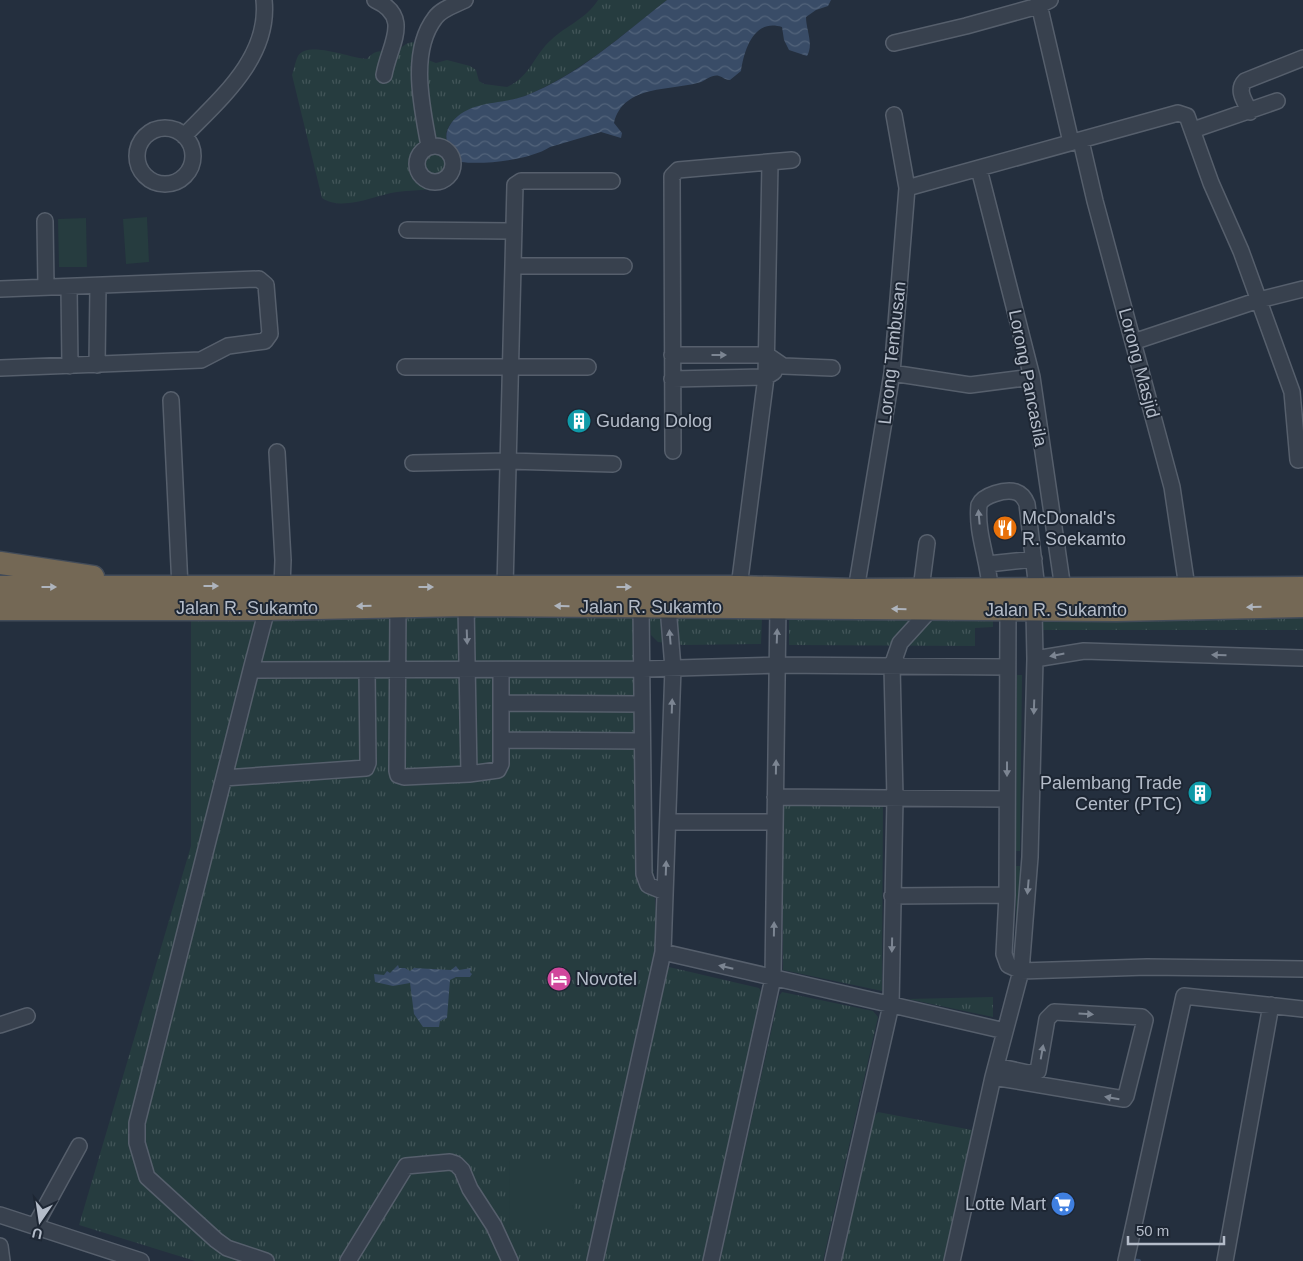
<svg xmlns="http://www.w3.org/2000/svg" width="1303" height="1261" font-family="Helvetica,sans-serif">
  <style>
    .grass { fill: url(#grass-tufts) }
    .garden { fill: #263c3f }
    .water { fill: url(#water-waves) }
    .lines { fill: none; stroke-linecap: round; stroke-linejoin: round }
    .stream { stroke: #394c67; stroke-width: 4 }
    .minor-casing { stroke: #565f6c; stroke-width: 18 }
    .highway-casing { stroke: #434c59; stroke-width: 25 }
    .minor { stroke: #38414e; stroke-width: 15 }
    .highway { stroke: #746855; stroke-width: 22 }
    .oneway { fill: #7c8592 }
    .oneway2 { fill: #aeb4bd }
    .labels { text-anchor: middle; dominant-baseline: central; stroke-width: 4; stroke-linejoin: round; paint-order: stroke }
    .street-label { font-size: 18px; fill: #b4bcc9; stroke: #1d2633 }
    .poi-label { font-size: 18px; fill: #b4bcc9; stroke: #1d2633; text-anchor: start }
  </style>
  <defs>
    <pattern id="grass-tufts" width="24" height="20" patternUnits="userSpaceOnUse" patternTransform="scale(1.25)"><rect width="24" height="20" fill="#263c3f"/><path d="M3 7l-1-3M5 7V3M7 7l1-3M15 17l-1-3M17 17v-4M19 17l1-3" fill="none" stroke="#435659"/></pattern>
    <pattern id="water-waves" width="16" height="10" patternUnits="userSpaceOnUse" patternTransform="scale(1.25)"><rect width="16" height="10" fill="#394c67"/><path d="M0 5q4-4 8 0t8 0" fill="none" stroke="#53647b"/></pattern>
  </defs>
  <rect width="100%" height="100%" fill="#242f3e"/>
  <path class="grass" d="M598,0H667C622,35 579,74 525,96C500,106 472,100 452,122C438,138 452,150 461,162C459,170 458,177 450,182C435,191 414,190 397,192C375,195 343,212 322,198L292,75C294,70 295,62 298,56C308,40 352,59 367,59C376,49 382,51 395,53C403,47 407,40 418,43L428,60L436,63L447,60L470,66L476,70L479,81L484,84L507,87C530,77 534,55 551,40C567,25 586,19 598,0Z
    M398,616L647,617L641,647L657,937L588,1261H195L79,1225L191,846V621Z
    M1038,616L1303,617V630H1040Z
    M649,617L762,618L761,644L683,645L658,642L651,635Z
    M789,618L993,619V627L975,628V646L789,645Z
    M1017,675H1022L1020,851H1016Z
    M783,798H883L882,991L783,970Z
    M1016,866H1020V966H1016Z
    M669,967L759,988L762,993L704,1261H600L664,972Z
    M782,992L873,1011L878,1017L823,1261H720L779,996Z
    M993,997V1017L908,999Z
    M878,1112L972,1130L945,1261H840L873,1118Z"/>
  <path class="garden" d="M147,217L149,262L126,264L123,219Z
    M86,218L87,267H59L58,219Z
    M510,1161H574V1227H509Z"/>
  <path class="water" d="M667,0H831L828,6L816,10L806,17C806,30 814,44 807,56L789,50L784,40L782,27C754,18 744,50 741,71L730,80C725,80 723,77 719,76C713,74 706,80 701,82C672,91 623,84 614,123L622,133L621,138L601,132L550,147C530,160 484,165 461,162C451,150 439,139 452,122C470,100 500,105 525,96C579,75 622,35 667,0Z
    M398,965L399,968H405L410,971L414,968L451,970L456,966L459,970L471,968L470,972L472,974L470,977H456L450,980L447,1018L440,1021L439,1027H423L414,1014L410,983L393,986L375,982L374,974L384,975L387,971L390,973Z"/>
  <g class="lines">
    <path class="stream" d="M1130,1260L1139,1261"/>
    <defs>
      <path id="minor" d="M375,0C413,17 389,45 384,75
        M1038,0L1071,142
        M894,43L966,26L1038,6L1050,0
        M1250,112C1245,102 1236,90 1245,81L1303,58
        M137 156a28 28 0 1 1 56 0a28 28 0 1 1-56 0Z
        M1193,130L1277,101
        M184,136C221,98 270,57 264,0
        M1081,141L1095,201L1172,487L1187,587
        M417 164a18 18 0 1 1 36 0a18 18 0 1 1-36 0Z
        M429,146C422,107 409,52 435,18C441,9 455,5 465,0
        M979,169L1032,377L1063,589
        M907,188L1178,113L1187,116L1211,183L1241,251L1292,392L1298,460L1303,459
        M45,221L46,287
        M407,230L514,231
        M513,266H624
        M69,287L70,366
        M0,289L259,279L266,285L270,334L265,341L228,346L201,360L0,368
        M1133,342L1259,300L1303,289
        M672,355H767L783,366L832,368
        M97,365L98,286
        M405,367H588
        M892,373L970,385L1032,377
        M672,379L766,377L774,372
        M171,400L180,587
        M673,451L672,176L678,170L792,160
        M277,452L283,560L282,587
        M413,463L508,461L613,464
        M988,564L1034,559
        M505,587L515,185L521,181H612
        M739,587L766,377L770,163
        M921,589L927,543
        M990,589C989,561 976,534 979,505C983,495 1005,489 1016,492C1022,494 1025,499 1027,504L1037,589
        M856,590L892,373L907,188L894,115
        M398,605L397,771L398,775L404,777L469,774L466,605
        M641,607L644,874L648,885L665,892
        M1008,610L1007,895L1004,954L1008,965L1021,971L1147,967L1303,969
        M1035,659L1084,651L1303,658
        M251,670L267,609
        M501,703V670
        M641,704L501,703V740L642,741
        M469,774L498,770L501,764V740
        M224,778L366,768L368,763L367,670
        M775,797L1007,799
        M668,822H775
        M892,896L1007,895
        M663,952L1005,1031
        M0,1025L27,1016
        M993,1077L1124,1099L1126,1096L1145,1020L1142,1017L1054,1012L1047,1019L1038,1071L1028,1073L996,1066
        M0,1215L141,1261
        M35,1226L79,1146
        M0,1246L2,1261
        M266,1261L227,1248L216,1240L147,1177L137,1143V1123L251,670L642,669L777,665L1007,667
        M348,1261L406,1166L450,1162L456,1164L462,1170L470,1189L494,1226L510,1261
        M595,1261L663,952L673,668L668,607
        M711,1261L773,978L778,607
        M833,1261L891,1005L895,798L892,666L900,643L930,610
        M952,1261L993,1077L1021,971L1030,857L1035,659L1034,610
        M1126,1261L1184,996L1303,1009
        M1225,1261L1271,1005"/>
      <path id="highway" d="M0,563L93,577
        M0,587H739L856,590L1303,588
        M0,609H267L466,605L1116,610L1303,606"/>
    </defs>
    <use href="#minor" class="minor-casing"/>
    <use href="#highway" class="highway-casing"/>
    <use href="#minor" class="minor"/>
    <use href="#highway" class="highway"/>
  </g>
  <defs><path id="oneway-solid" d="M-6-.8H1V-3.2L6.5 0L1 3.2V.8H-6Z" transform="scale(1.25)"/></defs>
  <g class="oneway">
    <use href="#oneway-solid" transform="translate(719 355)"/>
    <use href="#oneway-solid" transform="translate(979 517) rotate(-95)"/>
    <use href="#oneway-solid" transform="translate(777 636) rotate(-88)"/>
    <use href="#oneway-solid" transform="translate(467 637) rotate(88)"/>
    <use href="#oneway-solid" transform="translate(670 637) rotate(-95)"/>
    <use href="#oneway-solid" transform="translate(1057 655) rotate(169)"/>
    <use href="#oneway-solid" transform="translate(1219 655) rotate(-178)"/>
    <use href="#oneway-solid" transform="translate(672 706) rotate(-88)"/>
    <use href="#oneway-solid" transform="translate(1034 707) rotate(92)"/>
    <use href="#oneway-solid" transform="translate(776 767) rotate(-89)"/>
    <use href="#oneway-solid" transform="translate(1007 769) rotate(90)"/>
    <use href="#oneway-solid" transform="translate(666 868) rotate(-88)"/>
    <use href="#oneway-solid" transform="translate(1028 887) rotate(95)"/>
    <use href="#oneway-solid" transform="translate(774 929) rotate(-89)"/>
    <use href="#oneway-solid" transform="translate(892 945) rotate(91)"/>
    <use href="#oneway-solid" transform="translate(726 967) rotate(-167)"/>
    <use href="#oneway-solid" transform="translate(1086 1014) rotate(4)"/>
    <use href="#oneway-solid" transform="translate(1042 1052) rotate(-80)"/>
    <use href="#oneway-solid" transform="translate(1112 1098) rotate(-170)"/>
  </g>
  <g class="oneway2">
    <use href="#oneway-solid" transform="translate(211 586)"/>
    <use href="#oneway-solid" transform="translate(49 587)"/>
    <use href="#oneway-solid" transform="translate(426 587)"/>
    <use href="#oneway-solid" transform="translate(624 587)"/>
    <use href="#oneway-solid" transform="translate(364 606) rotate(178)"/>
    <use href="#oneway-solid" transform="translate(562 606) rotate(-179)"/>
    <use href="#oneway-solid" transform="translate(1254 607) rotate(179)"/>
    <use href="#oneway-solid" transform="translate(899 609) rotate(-179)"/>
  </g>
  <defs>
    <symbol id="building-disc" viewBox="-11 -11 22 22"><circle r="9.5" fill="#0f9aa8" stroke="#1d2633"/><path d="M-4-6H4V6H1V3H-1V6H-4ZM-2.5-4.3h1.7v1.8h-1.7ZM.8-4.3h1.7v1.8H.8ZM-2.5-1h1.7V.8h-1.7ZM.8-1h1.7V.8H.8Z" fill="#fff"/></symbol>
    <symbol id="restaurant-disc" viewBox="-11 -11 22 22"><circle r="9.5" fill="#e8710a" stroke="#1d2633"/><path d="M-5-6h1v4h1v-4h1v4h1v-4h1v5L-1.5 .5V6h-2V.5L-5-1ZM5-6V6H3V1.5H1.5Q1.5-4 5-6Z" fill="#fff"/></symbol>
    <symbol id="hotel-disc" viewBox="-11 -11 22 22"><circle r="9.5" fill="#d1479c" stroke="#1d2633"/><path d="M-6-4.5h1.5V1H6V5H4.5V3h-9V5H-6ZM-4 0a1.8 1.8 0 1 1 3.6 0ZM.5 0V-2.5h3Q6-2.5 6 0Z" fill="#fff"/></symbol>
    <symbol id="supermarket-disc" viewBox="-11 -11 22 22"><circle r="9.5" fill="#3f7fe0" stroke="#1d2633"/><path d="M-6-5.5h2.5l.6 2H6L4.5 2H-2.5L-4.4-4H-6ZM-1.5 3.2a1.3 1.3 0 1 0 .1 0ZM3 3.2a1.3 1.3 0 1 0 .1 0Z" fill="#fff"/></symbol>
  </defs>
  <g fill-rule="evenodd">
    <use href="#building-disc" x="565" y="407" width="28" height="28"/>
    <use href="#restaurant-disc" x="991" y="514" width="28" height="28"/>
    <use href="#building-disc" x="1186" y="779" width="28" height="28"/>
    <use href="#hotel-disc" x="545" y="965" width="28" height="28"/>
    <use href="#supermarket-disc" x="1049" y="1190" width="28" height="28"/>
  </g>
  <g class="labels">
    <g class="street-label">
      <text transform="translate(892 353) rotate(-84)">Lorong Tembusan</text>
      <text transform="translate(1139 363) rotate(75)">Lorong Masjid</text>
      <text transform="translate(1028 378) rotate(79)">Lorong Pancasila</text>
      <text x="651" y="607">Jalan R. Sukamto</text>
      <text x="247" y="608">Jalan R. Sukamto</text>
      <text x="1056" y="610">Jalan R. Sukamto</text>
    </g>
    <g class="poi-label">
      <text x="596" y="421">Gudang Dolog</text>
      <text x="1022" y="518">McDonald's<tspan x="1022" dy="21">R. Soekamto</tspan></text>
      <text x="1182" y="783" text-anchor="end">Palembang Trade<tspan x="1182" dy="21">Center (PTC)</tspan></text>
      <text x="576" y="979">Novotel</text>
      <text x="1046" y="1204" text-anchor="end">Lotte Mart</text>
    </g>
  </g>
  <g transform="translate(40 1221) rotate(193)" stroke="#1d2633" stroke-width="4" paint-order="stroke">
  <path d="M0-4L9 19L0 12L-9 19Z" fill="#b4bcc9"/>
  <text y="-8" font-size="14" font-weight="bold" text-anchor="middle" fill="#b4bcc9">U</text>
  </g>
  <path d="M1128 1236v8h96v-8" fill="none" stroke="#b4bcc9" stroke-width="2.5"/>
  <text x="1136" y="1236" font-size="15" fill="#b4bcc9" stroke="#1d2633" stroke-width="4" paint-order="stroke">50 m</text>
</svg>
